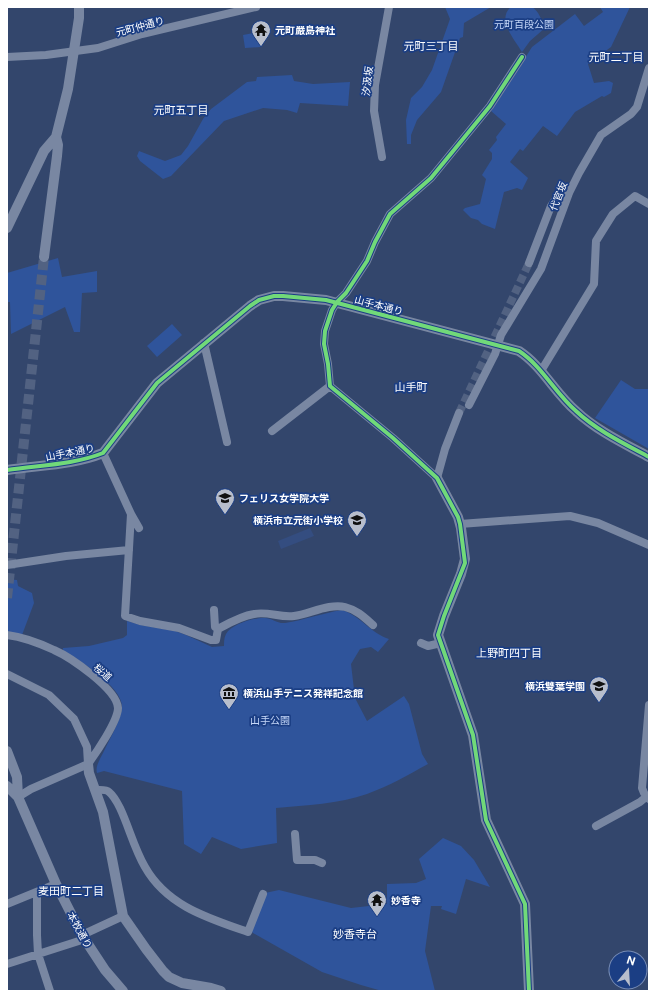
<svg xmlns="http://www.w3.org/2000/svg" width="656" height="998" font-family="'Public Sans','Noto Sans JP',sans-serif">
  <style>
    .green { fill: #2f549b }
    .water { fill: #344d80 }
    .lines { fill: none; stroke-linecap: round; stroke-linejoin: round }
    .minor-tunnel { stroke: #526282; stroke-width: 8; stroke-dasharray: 8 4; stroke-linecap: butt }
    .tertiary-tunnel { stroke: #526282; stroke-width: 10; stroke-dasharray: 10 5; stroke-linecap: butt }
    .minor { stroke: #7987a2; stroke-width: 8 }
    .tertiary { stroke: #7987a2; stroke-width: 10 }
    .cycleway-casing { stroke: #1b3e84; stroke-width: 6 }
    .cycleway { stroke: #71d979; stroke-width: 4 }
    .labels { text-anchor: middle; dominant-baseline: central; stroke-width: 3.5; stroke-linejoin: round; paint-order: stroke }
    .park-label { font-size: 10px; fill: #c5d7f8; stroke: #1b3e84 }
    .street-label { font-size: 10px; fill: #fff; stroke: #1b3e84 }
    .poi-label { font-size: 10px; font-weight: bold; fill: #fff; stroke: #1b3e84; text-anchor: start }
    .neighbourhood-label { font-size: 11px; fill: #fff; stroke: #1b3e84 }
  </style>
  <rect width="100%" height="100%" fill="#33466c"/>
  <path class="green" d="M445,7H491L464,23L463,37L460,38L441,92L417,120L411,135V144H407L406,120L411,98L422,87L432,70L450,19Z
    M511,7H532C539,11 542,21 545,28L530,41L522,52C515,40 496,19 511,7Z
    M600,7H630L611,47L588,64L594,83L609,81L613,83L611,93L604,97L602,96L575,112L557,136L543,126L523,151L520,149L510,162L528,178L522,190L517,188L504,192L495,229L482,224L478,220L471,218L463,210L465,208L480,204L486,179L482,175L492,159V153L489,150L497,140L496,137L506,124L491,111L532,47L575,14L584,26L603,12Z
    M259,32L261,47L245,48L243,35Z
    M292,75L294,81L313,84L350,82L348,106L300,103L297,113L287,110L263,108L224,121L171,176L163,179L140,161L137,156L139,151L165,161L181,155L188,146L203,119L211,109L247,82L256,81L257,77Z
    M58,258L62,277L97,271V292L82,293L80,332H74L65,307L11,334L10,302H7V273Z
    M172,324L182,335L157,357L147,346Z
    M621,380L635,389H649V449L595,418Z
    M7,579L17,580L18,586L32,593L34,603L22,635L7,632Z
    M342,610C361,616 370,633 389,639L378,652L371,647L360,649L351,664L355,698L367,721L404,696L409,704L422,754L428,764C408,775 389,786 367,794C339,804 306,805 276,808L277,843L241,849L212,837L201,854L184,844L182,791L104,771L97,773C95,767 100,759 103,753C109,740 120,722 122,708C124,687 78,660 63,650V648L89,646L123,638L127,635V621L141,625L175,631L186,635L212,647L224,646C224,642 224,638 226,634C231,625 254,617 265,618C271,618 278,624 285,623C304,620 323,613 342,610Z
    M443,838L461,846L474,860L490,887L466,879L456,914L441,909L442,906H431L425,951L435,991H382L361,985L322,972L253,933L251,931L265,893L279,890L351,908L387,904V884L416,883L426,879L419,859Z"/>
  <path class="water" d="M310,528L314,536L281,549L278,541Z"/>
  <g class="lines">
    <path class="minor-tunnel" d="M459,413L529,263"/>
    <path class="tertiary-tunnel" d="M7,598L44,257"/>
    <path class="minor" d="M7,57L46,55L98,48L142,34L256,7
      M382,157L374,111L375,85L389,7
      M529,263L551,206C556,198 560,194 569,193
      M204,343L227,442
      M541,371L594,284L596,241L613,214L635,196L649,204
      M469,405L495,354L501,335L541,269L569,193L579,173L601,135L631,114L637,107L649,68
      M459,413L445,449L437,478L393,438L330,386L328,364L324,344L325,331L332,310L337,302L346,293L367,261L375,242L390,214L431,178L490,106L522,57
      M272,431L330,386
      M103,453L131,514L125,616L140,621L179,628L211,640H216L218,629C229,623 241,616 254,614C268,611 280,618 294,616C309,614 330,603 345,607C357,610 364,617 373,625
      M131,514L139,528
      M460,524L570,516L598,523L649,545
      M7,565L66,556L129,550
      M214,610L215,627L218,629
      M7,635C23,637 39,643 54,650C70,657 117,689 118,708C118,721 96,753 88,764
      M421,643L428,646L441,643
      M7,674L49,695L74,719L87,747L88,764
      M649,705L642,788L644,793L649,799
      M95,790C100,790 106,789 109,792C114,796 117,802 120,808C129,827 134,848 145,867C167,906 208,918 248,932L263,894
      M18,797L31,789L88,764
      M596,826L640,802L646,797
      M295,834L297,860H315L322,863
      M37,897V935L38,954L50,991
      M7,904L56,884
      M82,935L123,916
      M7,964L85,939"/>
    <path class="tertiary" d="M7,228L44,151L56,137L68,89L79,18V7
      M44,257L57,156L58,145L56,137
      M7,470C39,465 73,465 103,453L157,383L250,306L259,300L274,296H283L326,300L519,351C542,366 555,393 576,411C596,430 625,444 649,457
      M437,478L458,517L461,528L465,559L461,574L444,616L438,635L473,735L486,820L525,904L529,991
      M7,751L17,777L18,797
      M88,764L89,773L103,812L123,916L146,949L163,971L169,977L182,983L211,988L221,991
      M7,786L18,797L56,884L82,935L105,970L123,991"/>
    <defs>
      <path id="cycleway" d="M522,57L490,106L431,178L390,214L375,242L367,261L346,293L337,302L332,310L325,331L324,344L328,364L330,386L393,438L437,478L458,517L460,524L465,563L444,616L438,635L473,735L486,820L525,904L529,991
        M7,470C39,465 73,465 103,453L157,383L250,306L259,300L274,296H283L326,300L519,351C542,366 555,393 576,411C596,430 625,444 649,457"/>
    </defs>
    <use href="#cycleway" class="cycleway-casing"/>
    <use href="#cycleway" class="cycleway"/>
  </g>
  <defs>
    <symbol id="temple-pin" viewBox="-11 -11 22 30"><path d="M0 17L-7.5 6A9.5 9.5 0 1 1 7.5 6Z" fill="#b8becc" stroke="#1b3e84"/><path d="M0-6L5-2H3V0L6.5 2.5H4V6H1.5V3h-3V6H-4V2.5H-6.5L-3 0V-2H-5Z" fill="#111"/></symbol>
    <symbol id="university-pin" viewBox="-11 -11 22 30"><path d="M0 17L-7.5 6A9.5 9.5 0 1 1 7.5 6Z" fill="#b8becc" stroke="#1b3e84"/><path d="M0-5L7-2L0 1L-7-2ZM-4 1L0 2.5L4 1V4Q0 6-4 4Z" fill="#111"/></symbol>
    <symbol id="school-pin" viewBox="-11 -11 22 30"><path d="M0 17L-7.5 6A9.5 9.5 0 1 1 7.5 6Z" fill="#b8becc" stroke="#1b3e84"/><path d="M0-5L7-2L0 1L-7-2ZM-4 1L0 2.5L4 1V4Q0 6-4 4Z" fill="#111"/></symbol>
    <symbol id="museum-pin" viewBox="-11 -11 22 30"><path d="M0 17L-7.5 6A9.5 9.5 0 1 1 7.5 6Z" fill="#b8becc" stroke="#1b3e84"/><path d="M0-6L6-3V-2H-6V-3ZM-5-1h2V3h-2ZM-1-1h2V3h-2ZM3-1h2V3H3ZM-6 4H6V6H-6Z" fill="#111"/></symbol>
  </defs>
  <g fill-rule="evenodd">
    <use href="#temple-pin" x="250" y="19" width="22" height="30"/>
    <use href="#university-pin" x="214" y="487" width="22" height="30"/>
    <use href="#school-pin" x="346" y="509" width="22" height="30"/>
    <use href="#school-pin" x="588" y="675" width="22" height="30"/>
    <use href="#museum-pin" x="218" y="682" width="22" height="30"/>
    <use href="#temple-pin" x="366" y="889" width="22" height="30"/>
  </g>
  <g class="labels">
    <g class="park-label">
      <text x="524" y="24">元町百段公園</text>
      <text x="270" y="720">山手公園</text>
    </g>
    <g class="street-label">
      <text transform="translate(140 26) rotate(-15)">元町仲通り</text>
      <text transform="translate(367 81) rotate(-83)">汐汲坂</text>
      <text transform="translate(558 196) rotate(-68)">代官坂</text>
      <text transform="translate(379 305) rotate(15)">山手本通り</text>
      <text transform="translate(70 452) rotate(-11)">山手本通り</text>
      <text transform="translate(103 672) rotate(41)">桜道</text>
      <text transform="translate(80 930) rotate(61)">本牧通り</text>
    </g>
    <g class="poi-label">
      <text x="275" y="30">元町嚴島神社</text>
      <text x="239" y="498">フェリス女学院大学</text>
      <text x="343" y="520" text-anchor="end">横浜市立元街小学校</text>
      <text x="585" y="686" text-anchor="end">横浜雙葉学園</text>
      <text x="243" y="693">横浜山手テニス発祥記念館</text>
      <text x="391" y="900">妙香寺</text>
    </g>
    <g class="neighbourhood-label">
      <text x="431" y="46">元町三丁目</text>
      <text x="616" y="57">元町二丁目</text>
      <text x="181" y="110">元町五丁目</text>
      <text x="411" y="387">山手町</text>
      <text x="509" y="653">上野町四丁目</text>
      <text x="71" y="891">麦田町二丁目</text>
      <text x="355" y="934">妙香寺台</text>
    </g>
  </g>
  <rect width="656" height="998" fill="none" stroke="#ffffff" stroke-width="16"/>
  <g transform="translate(628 970) rotate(18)"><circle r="19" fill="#1b3e84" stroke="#768bb5"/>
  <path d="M0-3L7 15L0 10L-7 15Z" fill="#b8becc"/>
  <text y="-6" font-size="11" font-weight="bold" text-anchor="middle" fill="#ffffff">N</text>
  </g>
</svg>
